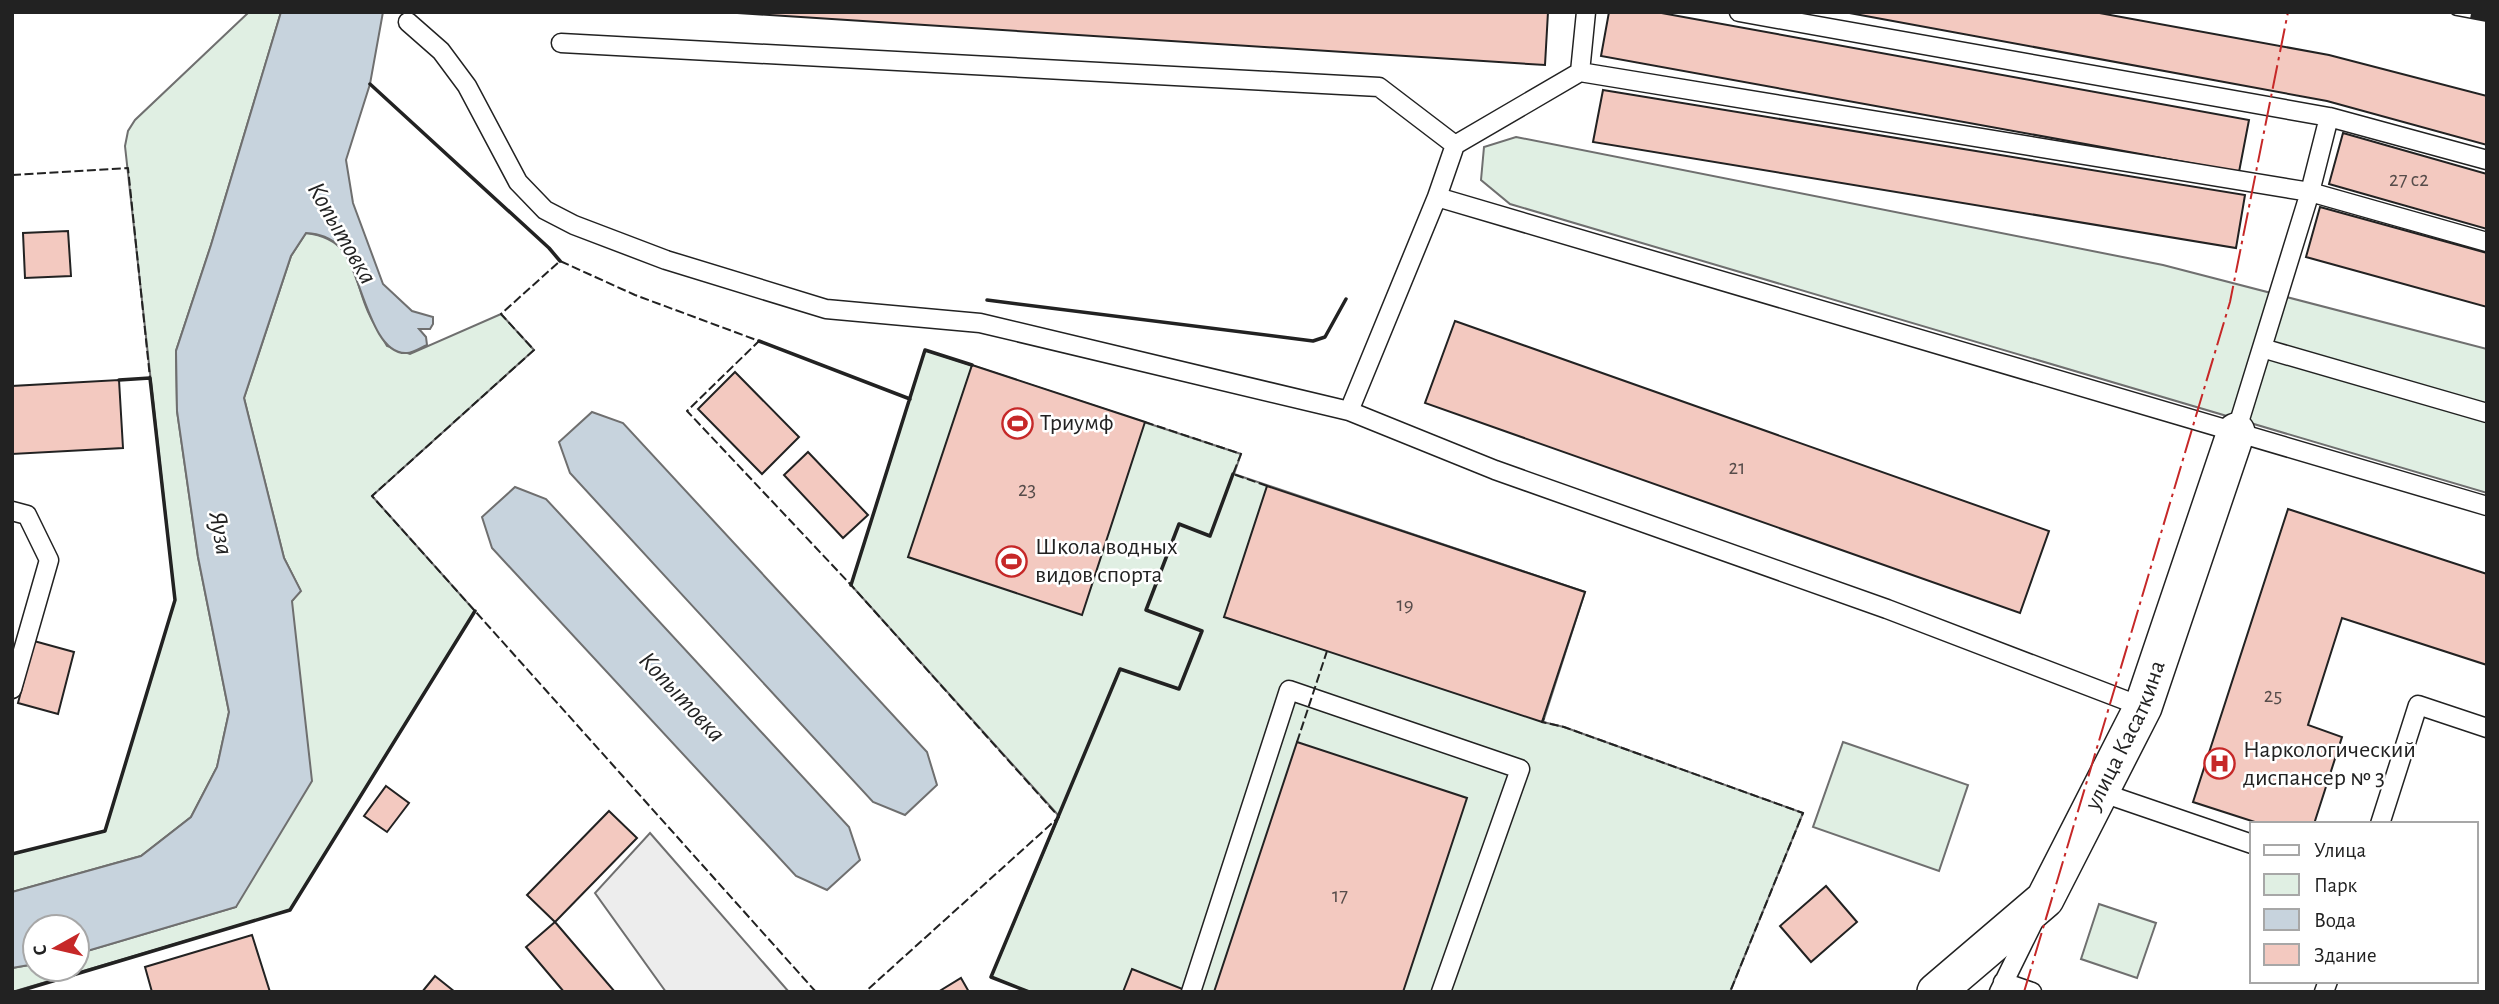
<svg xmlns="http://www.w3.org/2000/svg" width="2499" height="1004" font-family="'Alegreya Sans',sans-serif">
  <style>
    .green { fill: #e0efe3; stroke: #6f6f6f; stroke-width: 2 }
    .parking { fill: #ededed; stroke: #6f6f6f; stroke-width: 2 }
    .water { fill: #c7d3dd; stroke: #6f6f6f; stroke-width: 2 }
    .building { fill: #f3c9c0; stroke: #222; stroke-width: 2 }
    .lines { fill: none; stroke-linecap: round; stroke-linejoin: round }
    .lane-casing { stroke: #222; stroke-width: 21 }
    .street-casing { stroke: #222; stroke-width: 40 }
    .lane { stroke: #fff; stroke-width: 18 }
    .street { stroke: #fff; stroke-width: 37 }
    .rail-casing { stroke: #222; stroke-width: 8 }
    .rail { stroke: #fff; stroke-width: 5; stroke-dasharray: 16; stroke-linecap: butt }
    .fence { stroke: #222; stroke-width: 2; stroke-dasharray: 9 3.5; stroke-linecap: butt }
    .wall { stroke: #222; stroke-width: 3.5 }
    .power { stroke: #c62828; stroke-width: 2; stroke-dasharray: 24 5 3.5 5; stroke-linecap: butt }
    .labels { text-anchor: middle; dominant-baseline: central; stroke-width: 5; stroke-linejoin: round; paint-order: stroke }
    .number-label { font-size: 21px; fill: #564c4a }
    .poi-label { font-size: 24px; fill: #222; stroke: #fff; text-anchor: start }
    .street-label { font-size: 24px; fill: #222; stroke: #fff }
    .water-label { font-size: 26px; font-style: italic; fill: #222; stroke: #fff }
  </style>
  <rect width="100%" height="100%" fill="#fff"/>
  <path class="green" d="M249,12H281L211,245L176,351L177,411L198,557L229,712L217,767L191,817L141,856L12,892V854L105,831L175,600L125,146L128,131L135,120Z
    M1516,137L2163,265L2487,349V493L1510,204L1481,180L1484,147Z
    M306,233C353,239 352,271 366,307C371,321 380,333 387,346L410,354L501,314L534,350L372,496L475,611L290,910L12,992V968L35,964V969H77V954L236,907L292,601L300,590L284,558L244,398L291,256Z
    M925,350L1241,454L1234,474L1585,592L1543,722L1564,727L1803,813L1730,992H1029L991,977L1059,816L851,585Z
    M1843,742L1968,785L1939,871L1813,827Z
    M2099,904L2156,923L2137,978L2081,959Z"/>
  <path class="parking" d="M650,833L789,992H666L595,893Z"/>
  <path class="water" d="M281,12H383L370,84L346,160L353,203L383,284L412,311L433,317V324L430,329H419L426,337L427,345C420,348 413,353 407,353C370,356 361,269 340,247C330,237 320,234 306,233L291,256L244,398L284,558L301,591L292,601L312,781L236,907L77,954V927H35V964L12,968V892L141,856L191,817L217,767L229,712L198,557L177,411L176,351L211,245Z
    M592,412L623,423L927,752L937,785L905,815L873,802L570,473L559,442Z
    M515,487L546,499L849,827L860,860L827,890L796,876L492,548L482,517Z"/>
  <path class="building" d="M722,12H1548L1545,65Z
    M1609,12H1656L2249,120L2239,172L1601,56Z
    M1844,12H2094L2329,55L2487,96V145L2327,101Z
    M1603,90L2245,195L2236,248L1593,142Z
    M2343,133L2487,174V229L2329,184Z
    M2320,207L2487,253V307L2306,257Z
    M68,231L71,276L25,278L23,233Z
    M1455,321L2049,531L2020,613L1425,403Z
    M972,365L1145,422L1082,615L908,557Z
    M735,372L799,437L762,474L698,409Z
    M119,380L123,448L12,454V386Z
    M808,452L868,515L843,538L784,475Z
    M1267,486L1585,592L1542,722L1224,617Z
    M2288,509L2487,574V665L2342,618L2308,725L2342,737L2314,824H2261L2193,802Z
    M34,641L74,652L58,714L18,703Z
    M1297,742L1467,798L1403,992H1214Z
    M386,786L409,803L387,832L364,816Z
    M609,811L637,838L555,922L527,895Z
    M1826,886L1857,922L1811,962L1780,926Z
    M555,922L615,992H564L526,947Z
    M252,935L270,992H152L145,967Z
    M1132,969L1185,990L1184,992H1123Z
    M435,976L455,992H422Z
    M961,978L969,992H938Z"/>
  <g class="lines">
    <defs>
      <path id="lane" d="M1739,12L2329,117L2310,192L2487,242
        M408,22L441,51L467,86L518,182L545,210L574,225L666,260L826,309L980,323L1349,411L1495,470L1887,609L2143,707
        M561,43L1379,87L1455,145
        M1580,72L1586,12
        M2329,117L2487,160
        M1437,197L1455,145L1580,72L2310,192L2236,432
        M2262,348L2487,413
        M1349,411L1437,197L2487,506
        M12,511L27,515L49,560L12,689
        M2100,792L2252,844
        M2380,824L2418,705L2487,728
        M2003,982L2032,992
        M1191,992L1289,690L1520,769L1441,992
        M1999,992L2033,923
        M2324,992L2328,981"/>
      <g id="street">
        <path id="s1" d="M1936,992L2045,899L2143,707L2236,432"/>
      </g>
    </defs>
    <use href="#lane" class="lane-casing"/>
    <use href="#street" class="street-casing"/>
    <use href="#lane" class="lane"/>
    <use href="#street" class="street"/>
    <defs>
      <path id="rail" d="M2455,12L2487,18"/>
    </defs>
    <use href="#rail" class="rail-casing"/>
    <use href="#rail" class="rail"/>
    <path class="fence" d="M12,175L128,168L150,378
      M1145,422L1241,454L1233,474L1270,487
      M1544,718L1542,722L1564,727L1803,813L1730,992
      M1297,742L1327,651
      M816,992L372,496L534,350L501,314L560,261L635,295L759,341L687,411L851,585L1059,817L865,992"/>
    <path class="wall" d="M370,84L549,248L560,261
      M987,300L1313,341L1325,337L1346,299
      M759,341L910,399
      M851,585L925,350L972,365
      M12,854L105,831L175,600L150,378L119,380
      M16,992L290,910L475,611
      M1029,992L991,977L1120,669L1179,689L1202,631L1146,610L1179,524L1210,536L1233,474"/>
    <path class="power" d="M2024,992L2230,302L2288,12"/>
  </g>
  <defs>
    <symbol id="stadium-ring" viewBox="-11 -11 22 22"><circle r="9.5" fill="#fff" stroke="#c62828" stroke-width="1.5"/><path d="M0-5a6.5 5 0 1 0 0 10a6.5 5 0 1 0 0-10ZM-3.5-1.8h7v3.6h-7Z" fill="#c62828"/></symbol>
    <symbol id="hospital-ring" viewBox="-11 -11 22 22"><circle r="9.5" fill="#fff" stroke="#c62828" stroke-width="1.5"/><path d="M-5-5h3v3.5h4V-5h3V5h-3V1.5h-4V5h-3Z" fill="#c62828"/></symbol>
  </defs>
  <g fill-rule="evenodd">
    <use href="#stadium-ring" x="1000" y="406" width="35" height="35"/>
    <use href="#stadium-ring" x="994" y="544" width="35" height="35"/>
    <use href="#hospital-ring" x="2202" y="746" width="35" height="35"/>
  </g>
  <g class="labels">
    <g class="number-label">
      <text x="2409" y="179">27 с2</text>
      <text x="1737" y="467">21</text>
      <text x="1027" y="489">23</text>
      <text x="1405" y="604">19</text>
      <text x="2273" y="695">25</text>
      <text x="1340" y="895">17</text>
    </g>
    <g class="poi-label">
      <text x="1040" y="423">Триумф</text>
      <text x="1035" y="547">Школа водных<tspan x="1035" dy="28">видов спорта</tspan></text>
      <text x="2243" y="750">Наркологический<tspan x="2243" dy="28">диспансер № 3</tspan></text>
    </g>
    <g class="street-label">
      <text stroke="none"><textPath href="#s1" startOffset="326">улица Касаткина</textPath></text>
    </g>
    <g class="water-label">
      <text transform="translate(342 233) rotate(60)">Копытовка</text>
      <text transform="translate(221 533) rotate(80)">Яуза</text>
      <text transform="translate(682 697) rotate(47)">Копытовка</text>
    </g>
  </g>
  <rect width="2499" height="1004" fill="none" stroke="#222222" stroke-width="28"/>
  <rect x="2250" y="822" width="228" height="161" fill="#ffffff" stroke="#a7a7a7" stroke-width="2"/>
  <rect x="2264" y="845" width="35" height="10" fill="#ffffff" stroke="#a7a7a7" stroke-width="2"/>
  <text x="2314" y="857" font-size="21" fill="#222222">Улица</text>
  <rect x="2264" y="874" width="35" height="21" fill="#e0efe3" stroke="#a7a7a7" stroke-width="2"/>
  <text x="2314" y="892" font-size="21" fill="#222222">Парк</text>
  <rect x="2264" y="909" width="35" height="21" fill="#c7d3dd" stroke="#a7a7a7" stroke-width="2"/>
  <text x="2314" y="927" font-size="21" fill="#222222">Вода</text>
  <rect x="2264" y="944" width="35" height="21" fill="#f3c9c0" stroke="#a7a7a7" stroke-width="2"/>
  <text x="2314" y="962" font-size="21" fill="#222222">Здание</text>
  <g transform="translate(56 948) rotate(262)"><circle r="33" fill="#ffffff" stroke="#a7a7a7" stroke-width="2"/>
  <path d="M0-5L12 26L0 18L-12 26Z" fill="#c62828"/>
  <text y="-10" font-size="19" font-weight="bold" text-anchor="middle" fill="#222222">С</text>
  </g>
</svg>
